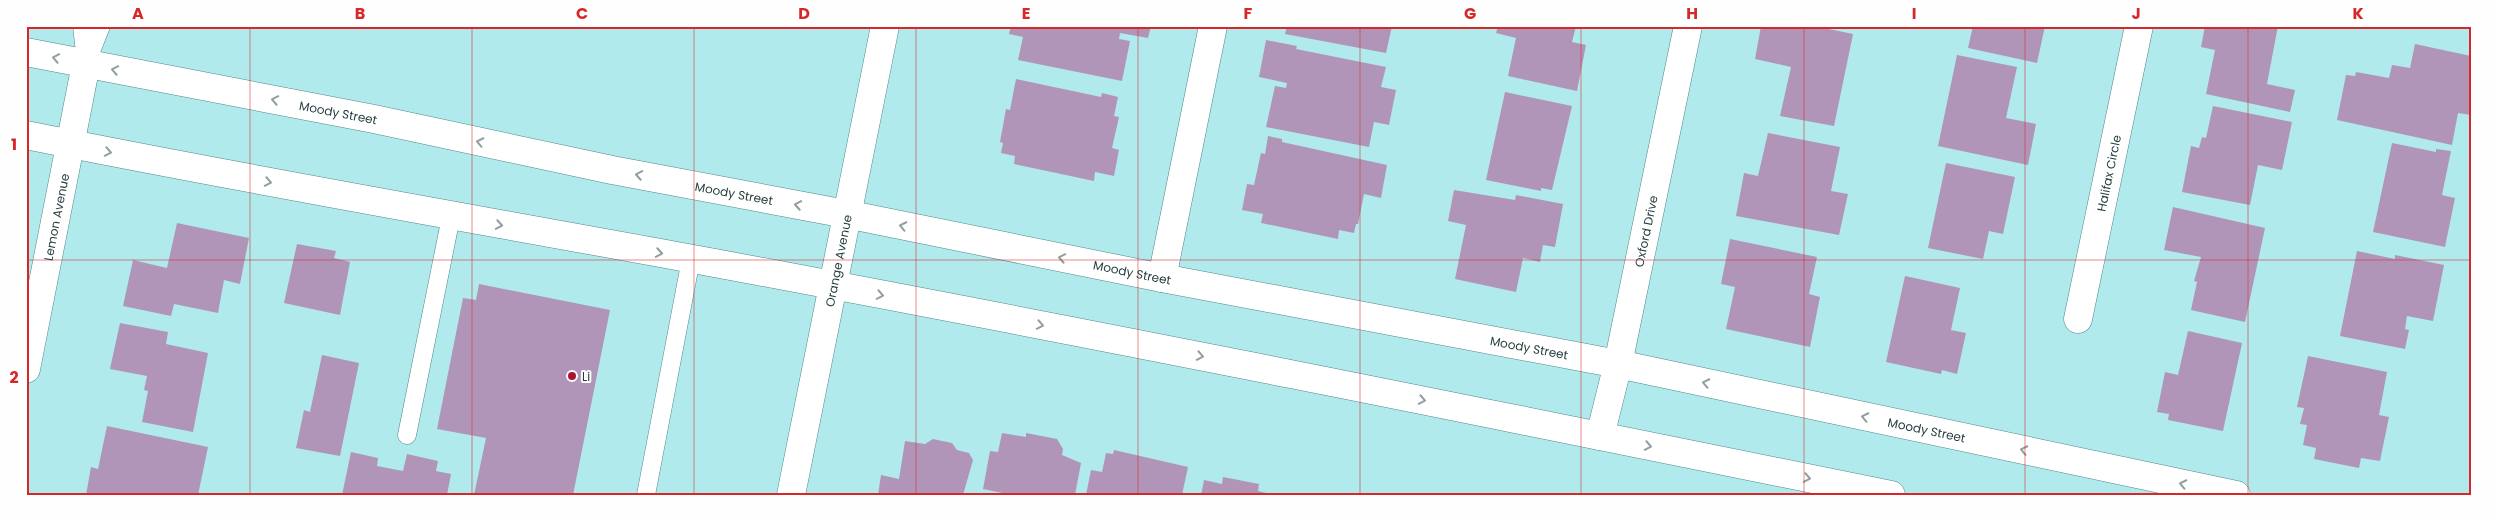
<svg xmlns="http://www.w3.org/2000/svg" width="2497" height="521" font-family="Poppins,sans-serif">
  <style>
    .building { fill: #b195b8 }
    .lines { fill: none; stroke-linecap: round; stroke-linejoin: round }
    .service-casing { stroke: #50878a; stroke-width: 19 }
    .minor-casing { stroke: #50878a; stroke-width: 29 }
    .secondary-casing { stroke: #50878a; stroke-width: 29 }
    .service { stroke: #fff; stroke-width: 18 }
    .minor { stroke: #fff; stroke-width: 28 }
    .secondary { stroke: #fff; stroke-width: 28 }
    .oneway { stroke: #939e9f }
    .grid { fill: none; stroke: #d62828; stroke-width: 1; stroke-opacity: 0.55 }
    .poi-dot { fill: #aa1430; stroke: #fefefe; stroke-width: 2 }
    .labels { text-anchor: middle; dominant-baseline: central; stroke-width: 4; stroke-linejoin: round; paint-order: stroke }
    .street-label { font-size: 12px; fill: #273e3f; stroke: #fefefe }
    .poi-label { font-size: 12px; fill: #273e3f; stroke: #fefefe; text-anchor: start }
    .neatline { fill: none; stroke: #d62828; stroke-width: 2 }
    .grid-label { font-size: 16px; text-anchor: middle; font-weight: bold; fill: #d62828 }
  </style>
  <rect width="100%" height="100%" fill="#b0eaed"/>
  <path class="building" d="M1011,26H1151L1148,38L1120,33L1119,39L1130,41L1122,81L1018,60L1023,37L1009,34Z
    M1287,26H1392L1386,53L1285,34Z
    M1498,26H1576L1572,42L1586,45L1577,91L1508,76L1516,38L1496,33Z
    M1761,26H1814L1853,34L1834,126L1780,116L1791,67L1755,59Z
    M1973,26H2045L2037,63L1968,48Z
    M2205,26H2278L2267,84L2295,90L2290,112L2206,94L2215,50L2201,47Z
    M1266,40L1297,46L1296,49L1386,67L1381,87L1396,90L1389,125L1374,122L1369,147L1266,127L1275,86L1286,88L1287,83L1259,77Z
    M2415,44L2471,56V115L2458,113L2452,145L2337,120L2346,75L2355,76L2356,72L2389,78L2392,65L2410,68Z
    M1957,55L2017,67L2006,118L2036,124L2028,165L1938,146Z
    M1016,79L1101,97L1102,93L1118,97L1114,116L1119,117L1112,148L1119,150L1114,176L1095,172L1094,181L1014,164L1015,156L1001,153L1003,143L1000,142L1006,109L1010,110Z
    M1505,92L1572,106L1552,190L1541,188V191L1486,180Z
    M2213,106L2292,122L2282,170L2258,165L2250,205L2182,192L2191,146L2199,148L2202,137L2206,138Z
    M1768,133L1840,147L1831,191L1848,194L1839,235L1736,216L1744,173L1758,176Z
    M1268,136L1282,139V142L1387,165L1381,198L1364,194L1358,224H1356L1354,233L1339,230L1338,239L1261,223L1263,214L1242,210L1247,184L1254,185L1261,153L1265,154Z
    M2392,143L2436,152V149L2451,151L2442,195L2455,198L2445,247L2373,232Z
    M1946,163L2015,177L2003,234L1989,231L1983,259L1928,248Z
    M1454,190L1515,200L1516,195L1563,204L1555,247L1543,245L1540,262L1523,258L1516,292L1455,279L1466,225L1448,221Z
    M2173,207L2265,228L2245,322L2191,310L2197,282L2194,281L2201,257L2164,250Z
    M177,223L249,238L240,284L224,280L218,313L174,304L171,316L123,306L133,260L167,268Z
    M1730,239L1817,257L1809,294L1820,297L1810,347L1726,329L1735,287L1721,284Z
    M297,244L336,251L334,258L350,262L340,315L284,303Z
    M2357,251L2395,259V255L2444,265L2433,321L2407,316L2405,329L2409,330L2405,349L2340,336Z
    M1905,276L1960,288L1951,330L1966,333L1957,374L1942,370L1941,374L1886,362Z
    M479,284L610,310L573,495H474L486,438L437,429L463,298L476,300Z
    M120,323L168,332L166,344L208,353L193,432L142,422L148,391L144,390L147,376L110,369Z
    M2188,331L2242,343L2223,431L2168,420L2169,414L2157,412L2165,372L2178,375Z
    M322,355L359,363L340,456L296,448L304,410L310,412Z
    M2308,356L2387,372L2379,415L2389,417L2380,461L2361,458L2359,468L2314,459L2316,448L2303,445L2307,425L2300,424L2304,408L2297,407Z
    M107,426L208,447L198,495H86L91,467L98,469Z
    M1002,433L1026,437V433L1057,439L1063,449L1062,455L1081,463L1075,495H1012L983,489L990,451L998,452Z
    M933,439L952,443L957,450L969,453L973,460L963,495H878L881,475L899,479L905,441L925,444Z
    M1114,450L1188,467L1182,495H1086L1091,470L1102,472L1106,453L1113,454Z
    M351,452L378,458L377,466L403,471L407,454L438,461L436,471L451,474L447,495H342Z
    M1223,477L1259,484L1258,491L1274,495H1201L1204,480L1222,484Z"/>
  <g class="lines">
    <defs>
      <path id="service" d="M82,26L86,61
        M86,64L101,26
        M407,435L451,217
        M646,495L691,259"/>
      <g id="minor">
        <path d="M1162,278L1213,26"/>
        <path id="s1" d="M2078,319L2139,26"/>
        <path id="s2" d="M26,369L86,64"/>
        <path id="s3" d="M1600,436L1618,364L1688,26"/>
      </g>
      <g id="secondary">
        <path id="s4" d="M26,52L374,119L612,170L846,214L1162,278L1618,364L2236,495"/>
        <path d="M26,135C248,180 470,218 693,259C1093,333 1492,414 1891,495"/>
        <path id="s5" d="M791,495L885,26"/>
      </g>
    </defs>
    <use href="#service" class="service-casing"/>
    <use href="#minor" class="minor-casing"/>
    <use href="#secondary" class="secondary-casing"/>
    <use href="#service" class="service"/>
    <use href="#minor" class="minor"/>
    <use href="#secondary" class="secondary"/>
  </g>
  <defs><path id="oneway-chevron" d="M-2-3.5L2.5 0L-2 3.5" fill="none" stroke-width="1.6" stroke-linecap="round" stroke-linejoin="round" transform="scale(1.25)"/></defs>
  <g class="oneway">
    <use href="#oneway-chevron" transform="translate(56 58) rotate(-169)"/>
    <use href="#oneway-chevron" transform="translate(115 70) rotate(-169)"/>
    <use href="#oneway-chevron" transform="translate(275 100) rotate(-169)"/>
    <use href="#oneway-chevron" transform="translate(480 142) rotate(-168)"/>
    <use href="#oneway-chevron" transform="translate(108 152) rotate(11)"/>
    <use href="#oneway-chevron" transform="translate(639 175) rotate(-170)"/>
    <use href="#oneway-chevron" transform="translate(268 182) rotate(11)"/>
    <use href="#oneway-chevron" transform="translate(798 205) rotate(-170)"/>
    <use href="#oneway-chevron" transform="translate(499 225) rotate(10)"/>
    <use href="#oneway-chevron" transform="translate(903 226) rotate(-168)"/>
    <use href="#oneway-chevron" transform="translate(659 253) rotate(10)"/>
    <use href="#oneway-chevron" transform="translate(1062 258) rotate(-169)"/>
    <use href="#oneway-chevron" transform="translate(880 295) rotate(11)"/>
    <use href="#oneway-chevron" transform="translate(1040 325) rotate(11)"/>
    <use href="#oneway-chevron" transform="translate(1200 356) rotate(11)"/>
    <use href="#oneway-chevron" transform="translate(1706 383) rotate(-168)"/>
    <use href="#oneway-chevron" transform="translate(1422 400) rotate(11)"/>
    <use href="#oneway-chevron" transform="translate(1865 417) rotate(-168)"/>
    <use href="#oneway-chevron" transform="translate(1648 446) rotate(11)"/>
    <use href="#oneway-chevron" transform="translate(2024 450) rotate(-168)"/>
    <use href="#oneway-chevron" transform="translate(1807 478) rotate(11)"/>
    <use href="#oneway-chevron" transform="translate(2183 484) rotate(-168)"/>
  </g>
  <path class="grid" d="M250,26V495M472,26V495M694,26V495M916,26V495M1138,26V495M1360,26V495M1581,26V495M1804,26V495M2025,26V495M2248,26V495M26,260H2471"/>
  <circle class="poi-dot" cx="572" cy="376" r="5"/>
  <g class="labels">
    <g class="street-label">
      <text stroke="none"><textPath href="#s4" startOffset="318">Moody Street</textPath></text>
      <text stroke="none"><textPath href="#s1" startOffset="149">Halifax Circle</textPath></text>
      <text stroke="none"><textPath href="#s4" startOffset="722">Moody Street</textPath></text>
      <text stroke="none"><textPath href="#s2" startOffset="155">Lemon Avenue</textPath></text>
      <text stroke="none"><textPath href="#s3" startOffset="210">Oxford Drive</textPath></text>
      <text stroke="none"><textPath href="#s5" startOffset="239">Orange Avenue</textPath></text>
      <text stroke="none"><textPath href="#s4" startOffset="1128">Moody Street</textPath></text>
      <text stroke="none"><textPath href="#s4" startOffset="1532">Moody Street</textPath></text>
      <text stroke="none"><textPath href="#s4" startOffset="1938">Moody Street</textPath></text>
    </g>
    <g class="poi-label">
      <text x="582" y="376">Li</text>
    </g>
  </g>
  <rect width="2497" height="521" fill="none" stroke="#fefefe" stroke-width="55"/>
  <rect x="28" y="28" width="2442" height="466" class="neatline"/>
  <g class="grid-label">
    <text x="138" y="19">A</text>
    <text x="360" y="19">B</text>
    <text x="582" y="19">C</text>
    <text x="804" y="19">D</text>
    <text x="1026" y="19">E</text>
    <text x="1248" y="19">F</text>
    <text x="1470" y="19">G</text>
    <text x="1692" y="19">H</text>
    <text x="1914" y="19">I</text>
    <text x="2136" y="19">J</text>
    <text x="2358" y="19">K</text>
    <text x="14" y="150">1</text>
    <text x="14" y="383">2</text>
  </g>
</svg>
